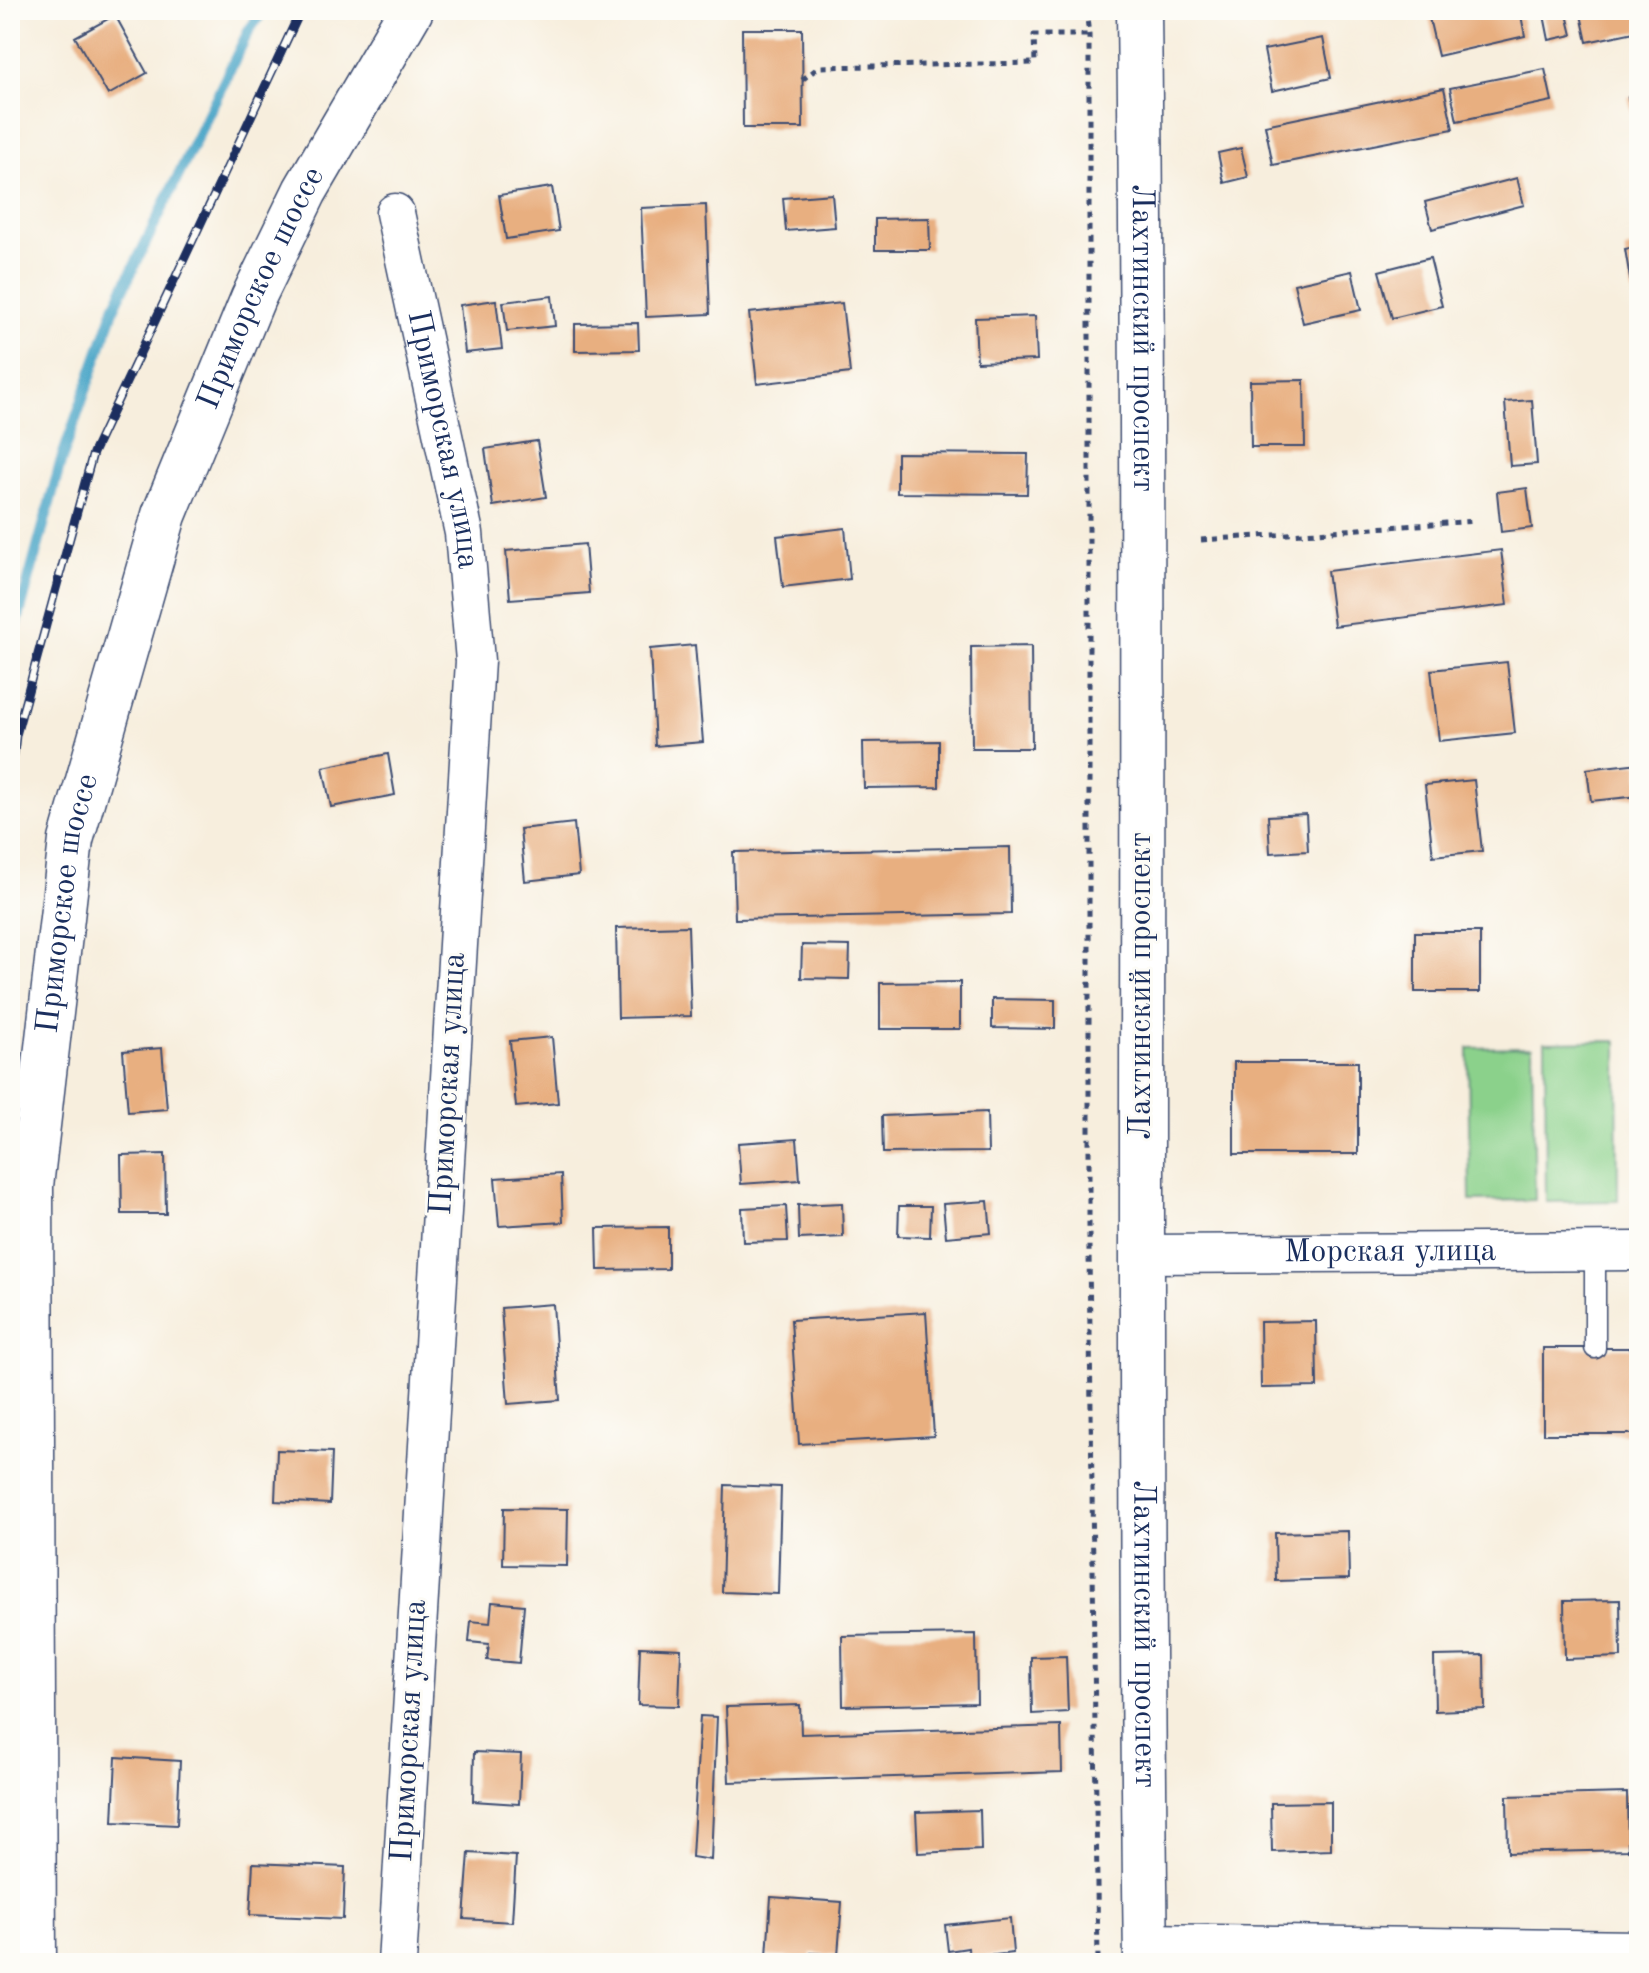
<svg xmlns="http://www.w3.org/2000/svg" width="1649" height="1973" font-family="'Old Standard TT',serif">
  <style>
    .pitch { fill: #8bd18b; stroke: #538074; stroke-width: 2 }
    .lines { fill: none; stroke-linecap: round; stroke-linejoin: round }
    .stream { stroke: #48a5c7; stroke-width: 11 }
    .building { fill: #e8af80 }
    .service-casing { stroke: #3c4c71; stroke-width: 23 }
    .minor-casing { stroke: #3c4c71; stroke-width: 41 }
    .primary-casing { stroke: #3c4c71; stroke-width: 47 }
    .path { stroke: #3c4c71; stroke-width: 5; stroke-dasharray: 6 6; stroke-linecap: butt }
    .service { stroke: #fff; stroke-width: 20 }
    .minor { stroke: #fff; stroke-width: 38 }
    .primary { stroke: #fff; stroke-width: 44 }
    .rail-casing { stroke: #1b2f5e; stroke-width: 9 }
    .rail { stroke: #fdfcf7; stroke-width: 6; stroke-dasharray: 18; stroke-linecap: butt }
    .labels { text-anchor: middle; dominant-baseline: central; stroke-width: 6; stroke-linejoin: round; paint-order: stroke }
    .street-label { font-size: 32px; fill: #1b2f5e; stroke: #fdfcf7 }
  </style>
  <rect width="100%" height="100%" fill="#fdfcf7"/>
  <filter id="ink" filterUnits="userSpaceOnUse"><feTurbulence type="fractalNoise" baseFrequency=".0125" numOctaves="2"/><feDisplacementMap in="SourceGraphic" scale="16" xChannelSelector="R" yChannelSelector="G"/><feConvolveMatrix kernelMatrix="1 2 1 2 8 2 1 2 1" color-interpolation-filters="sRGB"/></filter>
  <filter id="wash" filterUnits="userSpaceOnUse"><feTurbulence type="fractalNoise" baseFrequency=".006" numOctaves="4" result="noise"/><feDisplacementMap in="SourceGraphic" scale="32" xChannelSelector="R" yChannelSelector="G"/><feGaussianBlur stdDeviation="1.8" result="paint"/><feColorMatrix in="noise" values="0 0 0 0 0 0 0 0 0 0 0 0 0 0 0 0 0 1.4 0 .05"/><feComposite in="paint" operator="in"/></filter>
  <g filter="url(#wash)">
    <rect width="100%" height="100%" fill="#f7eedd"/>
    <path class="pitch" d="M1617,1041L1618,1201L1546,1202L1545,1042Z
      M1532,1047L1535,1200L1470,1201L1468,1048Z"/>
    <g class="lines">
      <path class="stream" d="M10,649L61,461L115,306L249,30L264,10"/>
    </g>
    <g id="blocks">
      <path class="building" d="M1464,10H1520L1525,36L1438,56L1429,18Z
        M1543,10H1566L1572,35L1549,40Z
        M1580,10H1639V31L1587,42Z
        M115,15L147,73L108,95L75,37Z
        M742,29H802L803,128H743Z
        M1323,38L1331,78L1272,91L1264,50Z
        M1545,69L1552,101L1457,121L1450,88Z
        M1444,88L1453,129L1273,165L1265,125Z
        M1639,95V139H1638L1628,97Z
        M1241,148L1248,177L1224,183L1218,153Z
        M1517,178L1524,205L1432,229L1425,202Z
        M552,187L559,231L506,239L499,195Z
        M832,194L835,227L786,231L783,198Z
        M706,205L710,314L646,317L641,208Z
        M929,218L930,250H875V219Z
        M1639,246V320H1637L1625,249Z
        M1430,258L1442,306L1392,318L1379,271Z
        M1352,271L1361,310L1303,323L1294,284Z
        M552,296L555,326L507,331L503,302Z
        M496,300L502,349L465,353L460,305Z
        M842,303L850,373L757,384L749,313Z
        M1035,316L1037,360L977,362L975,318Z
        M638,323L639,350L575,351V324Z
        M1304,380L1305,447H1251L1250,381Z
        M1532,400L1537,464L1510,466L1505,402Z
        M537,441L546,497L493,506L485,449Z
        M897,453L1028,454L1027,494L897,493Z
        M1527,488L1532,528L1501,532L1497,492Z
        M845,528L850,579L783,587L777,536Z
        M585,544L589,593L510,599L506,551Z
        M1501,550L1508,605L1334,626L1327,571Z
        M695,645L703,742L655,746L650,649Z
        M1031,646L1032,748H972L971,647Z
        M1507,662L1515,733L1439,741L1431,670Z
        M939,741V787L864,788L863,742Z
        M388,754L395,795L331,807L323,767Z
        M1639,763V796L1591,801L1587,769Z
        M1474,780L1482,851L1433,856L1425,785Z
        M1306,814L1308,851L1270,853L1268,816Z
        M574,823L579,875L525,881L520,829Z
        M1010,847L1011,914L735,919L733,852Z
        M688,926L691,1016L618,1018L616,928Z
        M1415,932H1480V992H1415Z
        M802,945L850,946L849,979L801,978Z
        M960,982V1029H880V983Z
        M992,999L1055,1000V1029L992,1028Z
        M552,1037L558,1103L516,1107L510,1041Z
        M162,1048L167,1109L128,1112L123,1051Z
        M1234,1062H1358V1154H1234Z
        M987,1112L988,1152L883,1153L882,1116Z
        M797,1139L800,1180L741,1184L738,1143Z
        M165,1154L166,1214H122L121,1155Z
        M561,1174L563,1222L499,1226L495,1178Z
        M988,1201L991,1233L946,1237L943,1204Z
        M842,1203L843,1237L799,1239L798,1205Z
        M786,1206L788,1241L743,1242L742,1208Z
        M899,1206H931L930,1237L898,1236Z
        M668,1227V1269L598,1270L597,1228Z
        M553,1304L560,1400L508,1404L501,1308Z
        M926,1312L934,1436L799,1444L791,1320Z
        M1316,1321L1317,1387L1261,1388L1260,1322Z
        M1543,1348H1639V1434H1543Z
        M277,1450L332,1452L330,1504L275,1501Z
        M725,1485L781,1487L778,1594L722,1592Z
        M504,1508L568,1509L567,1566L503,1565Z
        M1348,1531L1349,1579L1276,1581L1275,1533Z
        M1620,1600L1621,1657L1565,1659L1564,1601Z
        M492,1602L524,1605L519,1663L487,1660L489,1644L469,1642L471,1621L490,1623Z
        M976,1634L977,1703L843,1706L842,1636Z
        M640,1647L681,1649L679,1706L638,1705Z
        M1484,1655L1485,1709L1435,1711L1434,1656Z
        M1066,1656L1068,1712L1032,1714L1031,1657Z
        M800,1705L801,1734L1061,1726L1062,1772L729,1782L726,1707Z
        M700,1716L717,1717L711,1860L692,1857Z
        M474,1752L521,1754L519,1804L473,1801Z
        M116,1757L180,1761L177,1825L113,1822Z
        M1627,1793L1628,1850L1508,1853L1507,1796Z
        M1331,1802V1850L1272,1852L1271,1803Z
        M980,1810L981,1850L918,1853L916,1812Z
        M469,1853L516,1856L512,1922L464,1919Z
        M253,1863L345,1867L343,1919L250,1915Z
        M771,1897L842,1902L838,1955L811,1953L810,1959L767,1956Z
        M1010,1918L1013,1953L969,1958L968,1948L948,1951L945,1925Z"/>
    </g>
  </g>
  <g filter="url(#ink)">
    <use href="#blocks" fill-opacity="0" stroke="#3c4c71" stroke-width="2"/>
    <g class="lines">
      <defs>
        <path id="service" d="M1595,1251V1348"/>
        <g id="minor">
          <path id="s1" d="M395,213L464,533L475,661L397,1963"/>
          <path id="s2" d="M1142,1254L1639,1251"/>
          <path d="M1146,1943L1639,1950"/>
        </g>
        <g id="primary">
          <path id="s3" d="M1139,10C1147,661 1137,1312 1146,1963"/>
          <path id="s4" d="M34,1963L31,1186L71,840L164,515L253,298L305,191L411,10"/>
        </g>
      </defs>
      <use href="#service" class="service-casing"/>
      <use href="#minor" class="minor-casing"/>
      <use href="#primary" class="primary-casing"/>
      <path class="path" d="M1086,10L1089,35V1253L1098,1963
        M802,80L819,67L1035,63L1034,35H1089
        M1201,540L1476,521
        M1639,1037V1203"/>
      <use href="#service" class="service"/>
      <use href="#minor" class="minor"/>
      <use href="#primary" class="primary"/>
      <defs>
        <path id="rail" d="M10,787L16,735L93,453L301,10"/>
      </defs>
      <use href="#rail" class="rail-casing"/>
      <use href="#rail" class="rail"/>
    </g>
  </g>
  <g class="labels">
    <g class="street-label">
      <text stroke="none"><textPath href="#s4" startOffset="1710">Приморское шоссе</textPath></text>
      <text stroke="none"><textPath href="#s3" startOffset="328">Лахтинский проспект</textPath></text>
      <text stroke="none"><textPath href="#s1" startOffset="232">Приморская улица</textPath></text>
      <text stroke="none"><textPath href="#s4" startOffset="1062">Приморское шоссе</textPath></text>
      <text transform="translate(1142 986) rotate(-90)">Лахтинский проспект</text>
      <text transform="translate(449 1084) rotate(-87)">Приморская улица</text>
      <text stroke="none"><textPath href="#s2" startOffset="248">Морская улица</textPath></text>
      <text stroke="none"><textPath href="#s3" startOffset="1624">Лахтинский проспект</textPath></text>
      <text transform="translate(410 1731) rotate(-87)">Приморская улица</text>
    </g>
  </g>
  <rect width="1649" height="1973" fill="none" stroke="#fdfcf7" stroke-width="40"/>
</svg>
